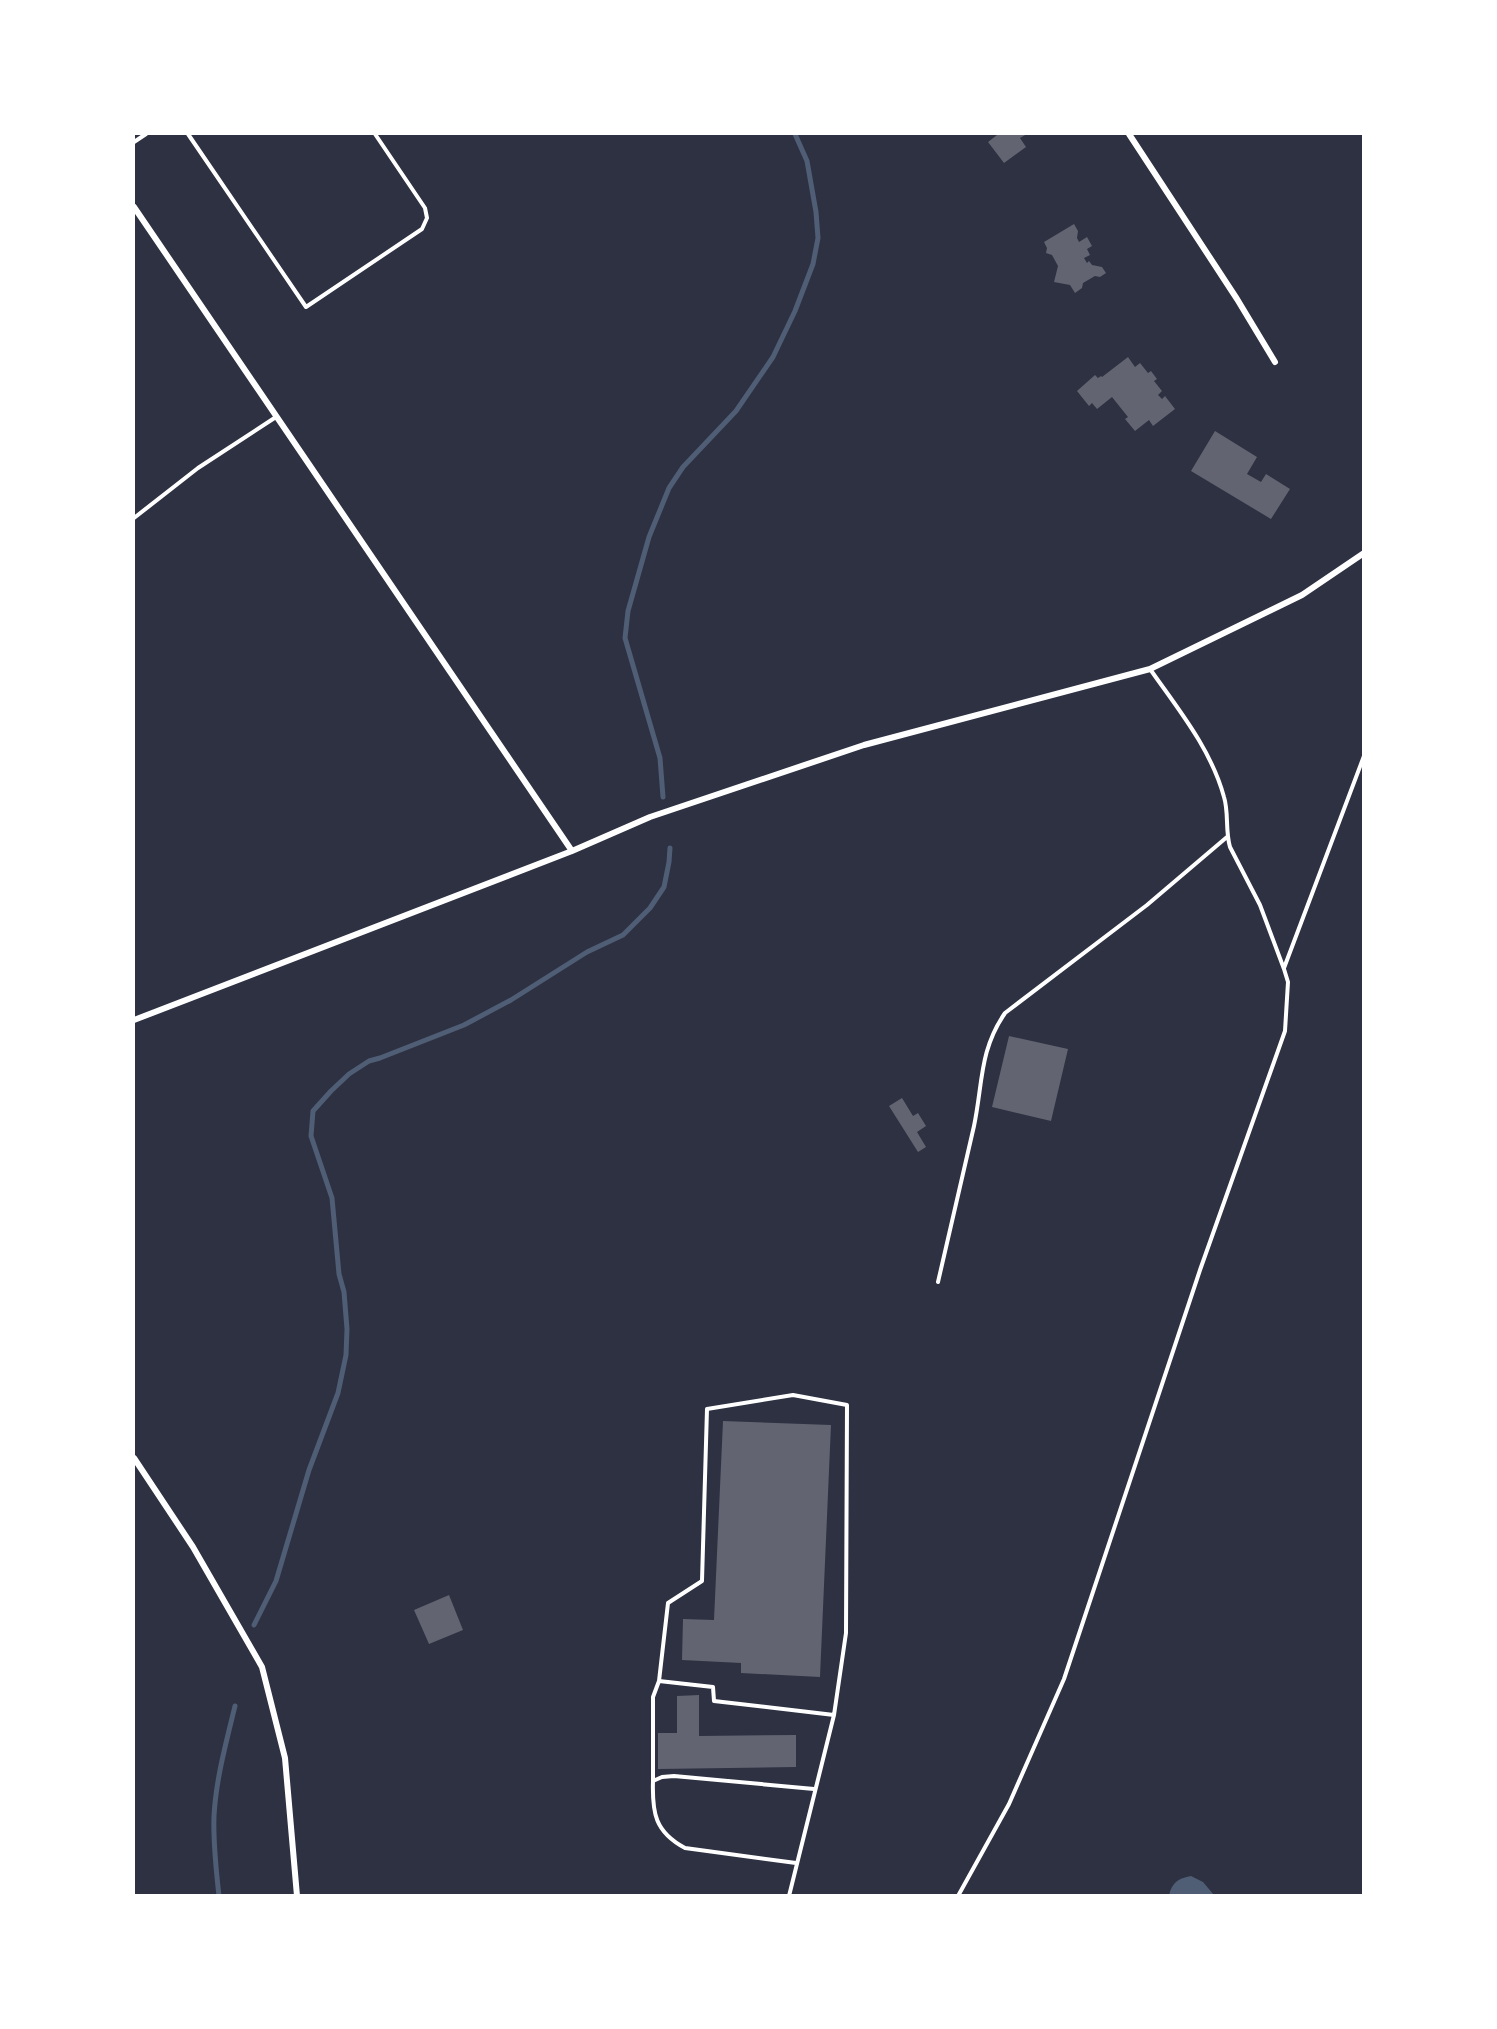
<svg xmlns="http://www.w3.org/2000/svg" width="1497" height="2029" font-family="'Varela Round',sans-serif">
  <style>
    .water { fill: #4f5d75 }
    .lines { fill: none; stroke-linecap: round; stroke-linejoin: round }
    .stream { stroke: #4f5d75; stroke-width: 5 }
    .building { fill: #626471 }
    .service { stroke: #fff; stroke-width: 4 }
    .minor { stroke: #fff; stroke-width: 6 }
  </style>
  <rect width="100%" height="100%" fill="#2d3142"/>
  <path class="water" d="M1191,1876L1203,1882L1214,1895H1169C1172,1883 1178,1878 1191,1876Z"/>
  <g class="lines">
    <path class="stream" d="M663,797L660,758L625,638L628,611L649,537L669,488L683,467L736,411L773,357L795,311L813,264L818,238L816,212L807,161L795,134
      M254,1625L276,1581L309,1470L338,1393L346,1355L347,1329L344,1292L339,1274L332,1198L311,1136L313,1111L331,1091L349,1074L369,1061L380,1058L464,1025L511,1000L587,952L623,935L650,908L664,887L669,862L670,848
      M219,1896C216,1869 213,1843 214,1816C216,1779 226,1743 235,1706"/>
  </g>
  <path class="building" d="M996,134H1027L1020,138L1026,147L1004,163L988,142L997,135Z
    M1074,224L1078,231L1077,238L1079,242L1087,237L1092,246L1087,249L1090,255L1084,258L1087,263L1089,261L1092,265L1102,267L1106,273L1100,277L1095,276L1083,283L1082,288L1075,293L1070,285L1054,282L1058,266L1052,255L1046,253L1047,248L1044,242Z
    M1128,357L1135,367L1140,363L1148,373L1151,371L1157,379L1154,381L1162,391L1158,395L1162,399L1165,396L1175,409L1153,426L1149,420L1135,431L1125,419L1128,417L1112,397L1097,409L1092,403L1089,406L1077,391L1095,375L1098,378L1101,376L1102,377Z
    M1215,431L1257,457L1247,474L1261,482L1266,474L1290,489L1271,519L1191,471Z
    M1009,1036L1068,1049L1051,1121L992,1107Z
    M902,1098L913,1116L918,1113L926,1126L917,1132L926,1147L918,1152L889,1106Z
    M723,1421L831,1425L820,1677L741,1673V1663L682,1660L683,1619L714,1620Z
    M449,1595L463,1630L429,1644L414,1610Z
    M699,1695V1736L796,1735V1767L658,1769V1733H677V1696Z"/>
  <g class="lines">
    <path class="service" d="M188,134L306,307L422,229L427,218L425,208L375,134
      M134,142L146,134
      M134,518L198,468L276,417
      M1284,968L1364,756
      M938,1282C950,1230 962,1178 974,1126C983,1083 979,1051 1005,1013L1147,905L1227,837
      M659,1681L668,1603L702,1581L707,1409L793,1395L847,1405L846,1633L834,1715L789,1896
      M653,1781V1697L659,1681L713,1687L714,1701L834,1715
      M796,1863L685,1848C655,1832 652,1813 653,1781L662,1777L674,1776L814,1789
      M958,1896L1009,1804L1064,1679L1200,1270L1285,1031L1288,982L1284,969L1260,905L1230,847C1225,830 1229,813 1224,797C1211,749 1178,709 1150,669"/>
    <path class="minor" d="M1129,134L1237,299L1275,362
      M134,207L572,851
      M134,1020L572,851L650,817L864,745L1150,669L1302,595L1364,553
      M134,1458L193,1547L262,1667L285,1758L297,1896"/>
  </g>
  <rect width="1497" height="2029" fill="none" stroke="#ffffff" stroke-width="270"/>
</svg>
